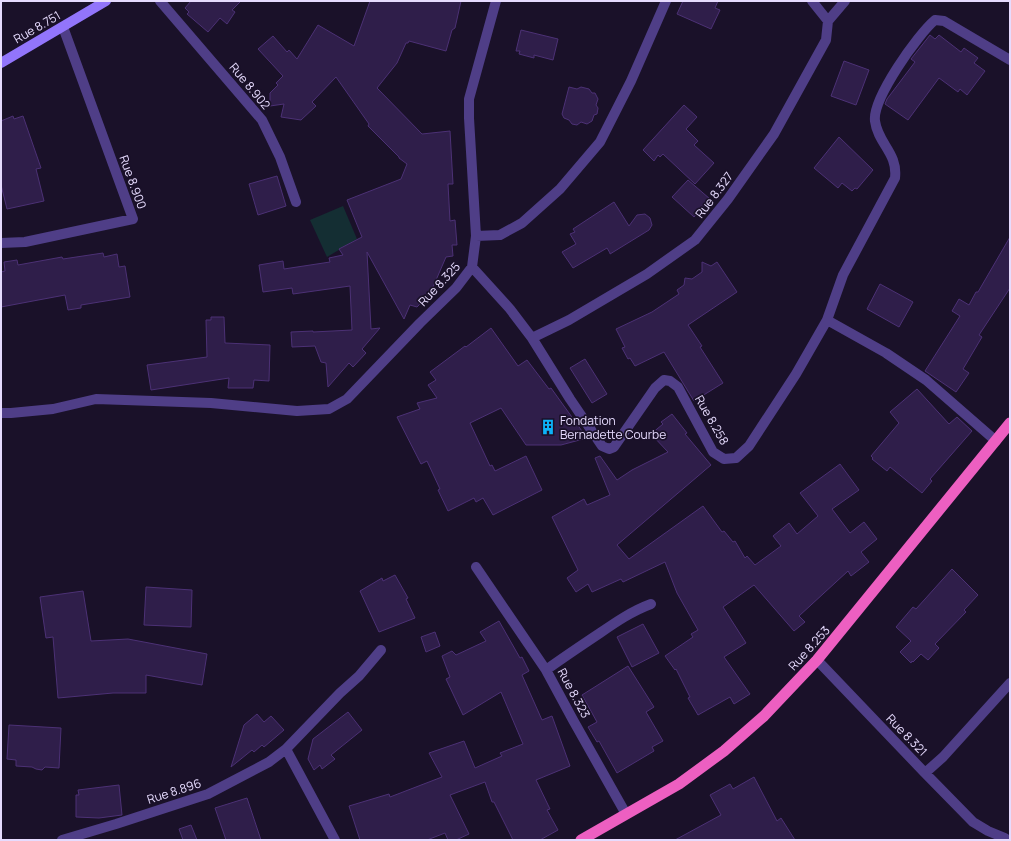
<svg xmlns="http://www.w3.org/2000/svg" width="1011" height="841" font-family="Manrope,sans-serif">
  <style>
    .green { fill: #142e33 }
    .building { fill: #2f1e4a; stroke: #4c3175 }
    .lines { fill: none; stroke-linecap: round; stroke-linejoin: round }
    .minor { stroke: #4f3e87; stroke-width: 10 }
    .secondary { stroke: #9275fb; stroke-width: 10 }
    .trunk { stroke: #ed5fc1; stroke-width: 11 }
    .labels { text-anchor: middle; dominant-baseline: central; stroke-width: 3.5; stroke-linejoin: round; paint-order: stroke }
    .street-label { font-size: 12px; fill: #e6dbfe; stroke: #1a1129 }
    .poi-label { font-size: 12px; fill: #e6dbfe; stroke: #1a1129; text-anchor: start }
  </style>
  <rect width="100%" height="100%" fill="#1a1129"/>
  <path class="green" d="M343,206L357,239L327,257L310,220Z"/>
  <path class="building" d="M191,1H241L232,10L235,12L227,24L220,18L208,32L187,14L189,12L185,8Z
    M370,1H461L455,28L452,30L446,51L409,41L408,43H406L397,63L377,88L422,134L450,131L453,184H448L450,221L455,220L457,245H452L453,256L446,257L430,294L417,307L410,305L404,319L367,252L371,329L380,328L362,349L366,353L353,367L349,363L328,387L326,363L321,362L315,346L292,347L291,332L313,331V332L352,330L350,286L293,294L292,288L263,292L259,265L283,261L284,269L330,262L329,258L343,255L339,249L362,237L347,200L401,179L407,164L399,158V157L368,126L369,124L336,77L312,102L316,106L301,120L281,117L284,104L270,106V93L278,85L276,83L283,76L258,49L273,36L287,52L289,50L297,59L318,25L354,46Z
    M683,1H718L715,8L720,10L711,29L677,14Z
    M521,30L558,39L553,60L534,55V58L519,54L520,51H516Z
    M930,35L935,39L939,35L961,52L964,48L978,58L974,63L985,71L967,95L960,89L958,92L939,78L908,120L885,104L887,99L915,62L911,59Z
    M844,61L869,70L856,105L831,96Z
    M569,87L577,89L581,87L589,89L592,93H595L598,99L596,105L598,108L597,114L594,115L592,121L587,124L581,122L577,125L572,124L569,120L564,118L562,114Z
    M684,105L697,117L686,129L698,141L694,145L714,163L695,184L663,154L660,157L658,155L654,161L643,150Z
    M13,116L14,119L23,116L41,168L36,169L44,201L7,209L1,185V121Z
    M839,137L873,170L857,189L855,188L852,191L842,183L838,188L814,168Z
    M277,176L286,206L258,215L249,184Z
    M688,180L710,199L694,217L672,197Z
    M614,202L629,226L637,215L645,214L650,218L652,225L649,230L610,254V253L607,248L573,268L562,252L576,244L570,234L575,232L573,229Z
    M1010,237V288L979,335L982,337L963,369L969,373L956,392L925,371L960,316L952,311L959,299L969,305L976,292H978Z
    M103,253L104,257L117,254L119,267L125,266L130,297L81,305V308L68,310L65,295L1,307V272L5,271L4,262L17,260L18,265L62,257L63,259Z
    M702,262L711,266L717,262L737,292L688,325L702,346L700,347L723,383L694,401L664,352L635,366L630,358L628,359L622,348L625,347L616,329L652,312L679,294L677,290L684,285L685,278L692,279L702,272Z
    M880,284L913,302L899,327L867,309Z
    M211,317H224L225,343L270,345L269,381L254,380L253,388H228L229,378L151,390L147,365L207,357L206,320H211Z
    M491,328L518,366L527,360L549,389L551,388L587,438L561,445H526L501,408L470,423L490,466L492,465L495,471L526,456L542,490L493,515L483,498L476,502L474,498L448,511L438,490L440,489L427,461L421,464L397,417L420,409L417,403L437,398L428,385L436,380L430,372L465,346L466,347Z
    M585,359L607,394L592,403L570,368Z
    M917,389L949,424L957,417L972,431L930,479L932,481L922,493L890,467L887,471L872,459L873,458L871,456L899,423L890,412Z
    M672,414L687,433L685,434L711,465L617,545L629,559L703,506L722,532L724,531L733,542L735,541L745,558L747,556L755,565L781,546L773,536L789,523L797,534L818,516L800,493L840,464L859,490L832,509L850,533L864,522L877,539L861,552L869,562L851,576L848,571L799,616L805,622L794,631L754,585L723,607L746,643L724,657L750,694L734,704L730,697L698,715L688,698L690,697L676,669L675,670L665,656L693,637L691,634L698,630L677,593L665,562L623,582L621,579L592,592L588,584L576,592L567,578L578,570L552,517L584,499L587,505L610,495L595,458L600,456L617,480L632,470L668,452L651,434L663,424L661,422Z
    M952,569L978,595L964,610L966,612L935,644L939,648L928,660L921,654L913,662L912,661L911,663L900,652L911,641L896,627L913,607L916,609Z
    M395,575L408,598L406,599L415,618L379,632L360,591L382,578L383,581Z
    M146,587L192,590L191,627L144,625Z
    M83,591L91,641L128,639L207,654L202,685L146,675V693H113L58,698L53,637L46,638L40,597Z
    M499,621L520,658L522,657L529,671L522,675L542,720L552,716L570,766L536,780L550,809L547,810L558,830L540,840H513L494,802H492L485,782L450,795L469,834L456,840H448L445,833L427,840H360L349,806L389,794L390,797L442,777L429,753L464,741L475,768L502,756L500,753L523,744L501,692L463,715L446,679L450,677L442,656L452,651L456,655L486,641L480,632Z
    M643,624L659,653L632,667L617,637Z
    M435,632L440,646L426,652L421,637Z
    M628,666L654,707L646,712L663,741L652,747L654,751L617,773L599,741L597,742L588,727L597,722L582,695Z
    M348,712L362,730L331,755L335,759L322,769L320,765L314,770L308,759L313,739Z
    M257,714L264,722L271,716L284,730L264,747L262,745L254,752L252,750L231,767L244,725Z
    M9,725L61,728L59,768L45,767L42,770L36,769L32,767L16,766V760L7,759Z
    M754,777L777,821L781,818L795,840H675L721,815L710,795L730,784L733,789Z
    M119,785L122,815L99,818L76,817V795H79L78,790Z
    M247,798L261,840H226L215,808Z
    M191,825L197,840H183L179,829Z"/>
  <g class="lines">
    <path class="minor" d="M160,1L262,120L280,157L296,202
      M828,21L845,1
      M476,236L469,118V99L496,1
      M1,243L25,242L133,219L63,27
      M472,267L510,309L532,338L570,399L602,446L609,449L614,447L655,388L664,380L670,381L678,387L713,452L724,459L736,458L749,446L796,374L827,320L886,353L926,380L996,441
      M827,320L843,275L895,178C898,153 878,144 875,121C872,99 918,34 935,20L944,21L1010,60
      M532,338L569,320L647,274L695,240L728,199L774,134L826,40L828,21L812,1
      M1,413H11L53,409L96,399L211,403L297,411L329,409L347,399L420,323L456,288L472,267L476,236L500,235L522,223L560,189L600,142L631,81L666,1
      M476,567L546,670
      M817,660L925,773L943,757L1010,683
      M286,749L335,840
      M925,773L973,822L988,831L1005,838
      M626,814L573,720L546,670C564,657 582,645 600,633C616,622 632,611 651,604
      M62,840L116,824L208,794L269,762L286,749L340,693L359,676L381,650"/>
    <path class="secondary" d="M1,63L106,1"/>
    <path class="trunk" d="M581,840L679,784L724,751L764,716L817,660L1010,423"/>
  </g>
  <defs>
    <symbol id="building-bare" viewBox="-9 -9 18 18"><path d="M-4-6H4V6H1V3H-1V6H-4ZM-2.5-4.3h1.7v1.8h-1.7ZM.8-4.3h1.7v1.8H.8ZM-2.5-1h1.7V.8h-1.7ZM.8-1h1.7V.8H.8Z" fill="#0db2f8" stroke="#1a1129" stroke-width="2.5" paint-order="stroke"/></symbol>
  </defs>
  <g fill-rule="evenodd">
    <use href="#building-bare" x="537" y="416" width="22" height="22"/>
  </g>
  <g class="labels">
    <g class="street-label">
      <text transform="translate(37 27) rotate(-30)">Rue 8.751</text>
      <text transform="translate(250 86) rotate(50)">Rue 8.902</text>
      <text transform="translate(133 182) rotate(70)">Rue 8.900</text>
      <text transform="translate(714 195) rotate(-53)">Rue 8.327</text>
      <text transform="translate(439 284) rotate(-47)">Rue 8.325</text>
      <text transform="translate(712 420) rotate(60)">Rue 8.258</text>
      <text transform="translate(809 648) rotate(-48)">Rue 8.253</text>
      <text transform="translate(574 693) rotate(62)">Rue 8.323</text>
      <text transform="translate(907 735) rotate(46)">Rue 8.321</text>
      <text transform="translate(174 791) rotate(-18)">Rue 8.896</text>
    </g>
    <g class="poi-label">
      <text x="560" y="420">Fondation<tspan x="560" dy="14">Bernadette Courbe</tspan></text>
    </g>
  </g>
  <rect width="1011" height="841" fill="none" stroke="#e6dbfe" stroke-width="4"/>
</svg>
